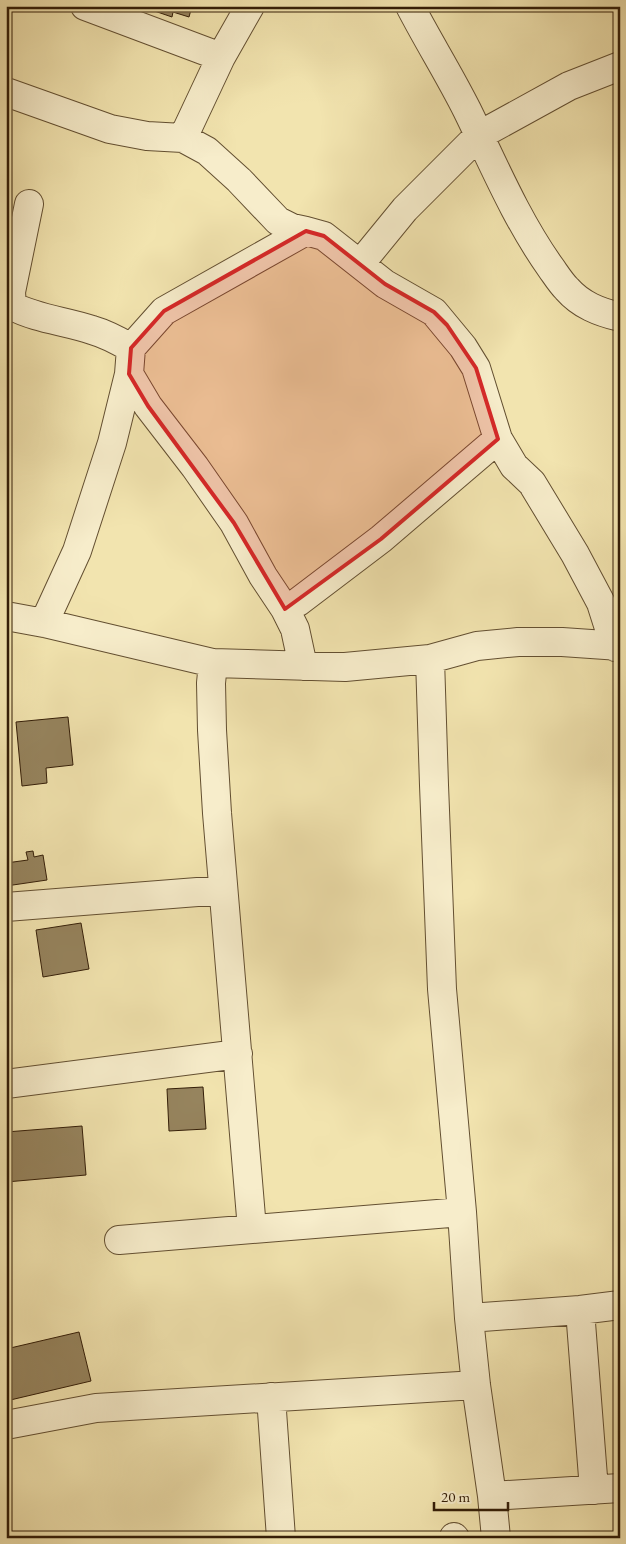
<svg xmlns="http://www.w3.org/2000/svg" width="626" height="1544" font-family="'EB Garamond',serif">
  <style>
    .building { fill: #96845e; stroke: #331d07 }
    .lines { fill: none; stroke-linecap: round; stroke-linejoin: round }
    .minor-casing { stroke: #634f31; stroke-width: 30 }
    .minor { stroke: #f7edcb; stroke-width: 28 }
    .marked { fill: #d62828; fill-opacity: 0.2; stroke: #d62828; stroke-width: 4; stroke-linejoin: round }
  </style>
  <rect width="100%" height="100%" fill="#f2e4af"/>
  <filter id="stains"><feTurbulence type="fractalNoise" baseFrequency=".004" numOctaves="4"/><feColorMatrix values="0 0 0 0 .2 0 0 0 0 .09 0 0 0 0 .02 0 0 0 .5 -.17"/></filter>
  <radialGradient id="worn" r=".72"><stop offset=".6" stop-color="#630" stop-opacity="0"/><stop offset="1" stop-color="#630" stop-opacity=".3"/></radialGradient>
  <path class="building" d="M140,6H192L189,17L173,12L172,17Z
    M68,717L73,765L46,768L47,783L22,786L16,722Z
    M33,851L34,857L43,855L47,880L6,886V863L28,860L26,852Z
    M81,923L89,969L43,977L36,930Z
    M203,1087L206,1129L169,1131L167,1089Z
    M82,1126L86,1175L6,1182V1132Z
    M79,1332L91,1381L6,1401V1349Z"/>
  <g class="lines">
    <defs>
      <path id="minor" d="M85,6L221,57
        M410,6C428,41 449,74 467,110C493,163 516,219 551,268C556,275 561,283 567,289C581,305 599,312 620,317
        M6,92L110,129L147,136L183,138L207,151L239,180L278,221L292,228L306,231L324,236L385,284L434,312L463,347L476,368L498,439L514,466L532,483L575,554L601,603L615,647
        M183,138L221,57L250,6
        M29,204L11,292L12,306C37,319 66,321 92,330C106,334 119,341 131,348L129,374L148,406L195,467L234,523L263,576L285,609L295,629L303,666
        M360,264L405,209L478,136L569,86L620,66
        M131,348L164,311L306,231
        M285,609L298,602L381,539L498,439
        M6,616L44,623L213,663L345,667L430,659L477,646L518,642H562L620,646
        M44,623L77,551L112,443L129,374
        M430,659L434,785L442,989L462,1212L469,1318L476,1385L492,1496L496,1538
        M213,663L211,683L212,730L217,813L252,1229
        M6,907L223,890
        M6,1084L238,1054
        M119,1240L462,1212
        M580,1310L594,1490
        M469,1318L580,1310L620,1305
        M271,1397L281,1538
        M6,1425L96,1408L476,1385
        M492,1496L620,1488
        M454,1537L455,1538"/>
    </defs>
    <use href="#minor" class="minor-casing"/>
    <use href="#minor" class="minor"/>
  </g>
  <path class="marked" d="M306,231L324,236L385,284L434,312L447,325L476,368L498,439L381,539L285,609L234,523L148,406L129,374L131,348L164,311Z"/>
  <rect width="626" height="1544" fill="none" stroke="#f2e4af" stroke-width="25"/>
  <rect x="8" y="8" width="611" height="1529" fill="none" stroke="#331d07" stroke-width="2.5"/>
  <rect x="12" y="12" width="601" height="1519" fill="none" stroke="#331d07"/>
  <path d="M434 1502v8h74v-8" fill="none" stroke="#331d07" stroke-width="2.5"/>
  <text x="441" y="1502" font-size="15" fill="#331d07" stroke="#f7edcb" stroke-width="4" paint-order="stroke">20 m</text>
  <rect width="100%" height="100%" filter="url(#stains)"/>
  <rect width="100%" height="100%" fill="url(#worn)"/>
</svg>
